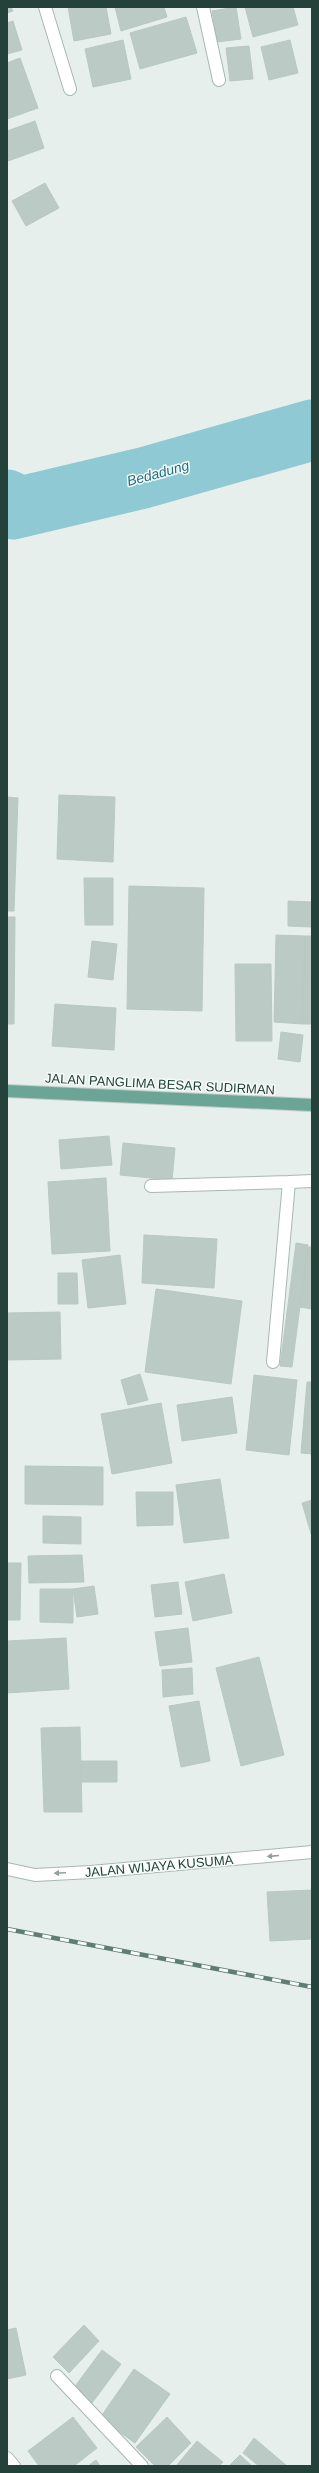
<svg xmlns="http://www.w3.org/2000/svg" width="319" height="2473" font-family="Arial,sans-serif">
  <style>
    .lines { fill: none; stroke-linecap: round; stroke-linejoin: round }
    .river { stroke: #8ec9d4; stroke-width: 61 }
    .building { fill: #bbcac4; stroke: #b8c9c2 }
    .service-casing { stroke: #a8b8b2; stroke-width: 14 }
    .minor-casing { stroke: #a8b8b2; stroke-width: 14 }
    .tertiary-casing { stroke: #a8b8b2; stroke-width: 14 }
    .primary-casing { stroke: #c2cac8; stroke-width: 14 }
    .service { stroke: #fff; stroke-width: 12 }
    .minor { stroke: #fff; stroke-width: 12 }
    .tertiary { stroke: #fff; stroke-width: 12 }
    .primary { stroke: #6aa596; stroke-width: 12 }
    .rail-casing { stroke: #5f7d75; stroke-width: 4.5 }
    .rail { stroke: #f7fbf9; stroke-width: 3; stroke-dasharray: 9; stroke-linecap: butt }
    .oneway { fill: #92a09c }
    .labels { text-anchor: middle; dominant-baseline: central; stroke-width: 3; stroke-linejoin: round; paint-order: stroke }
    .street-label { font-size: 13px; fill: #24423a; stroke: #f7fbf9 }
    .water-label { font-size: 14px; font-style: italic; fill: #1c6f80; stroke: #f7fbf9 }
  </style>
  <rect width="100%" height="100%" fill="#e6efeb"/>
  <g class="lines">
    <path class="river" d="M7,500L12,509L143,478L312,430"/>
  </g>
  <path class="building" d="M7,7H11L13,11L7,13Z
    M68,7H106L111,34L74,41Z
    M115,7H164L167,17L121,31Z
    M236,7L241,39L217,42L212,11Z
    M245,7H293L298,25L253,37Z
    M186,17L197,53L140,69L130,33Z
    M13,21L22,50L7,54V23Z
    M123,40L131,79L93,87L85,49Z
    M290,40L298,73L269,80L261,47Z
    M249,46L253,79L230,81L226,48Z
    M20,58L38,108L7,119V63Z
    M35,121L44,148L8,161L7,131Z
    M45,183L59,208L26,226L12,201Z
    M59,795L115,797L113,862L57,859Z
    M7,797L18,798L14,911H7Z
    M84,878H113V925H85Z
    M129,886L204,888L202,1011L127,1009Z
    M288,901L312,902V927L288,926Z
    M7,917H15L14,1024H7Z
    M276,935L305,936L302,1024L274,1022Z
    M305,936H312V1024H302Z
    M92,941L117,944L113,980L88,977Z
    M235,964H271L272,1041H236Z
    M55,1004L116,1008L114,1050L52,1046Z
    M281,1032L303,1035L300,1062L278,1059Z
    M109,1136L112,1165L61,1169L59,1140Z
    M123,1143L175,1148L172,1180L120,1175Z
    M106,1178L110,1251L52,1254L48,1182Z
    M144,1235L217,1239L214,1288L142,1283Z
    M296,1243L308,1245L292,1367L280,1366Z
    M308,1247H312V1309L300,1307Z
    M120,1255L126,1304L88,1308L82,1260Z
    M58,1273H77L78,1304H58Z
    M156,1289L242,1301L231,1384L145,1372Z
    M60,1312L61,1359L7,1360V1313Z
    M140,1374L148,1400L128,1405L121,1380Z
    M254,1375L297,1380L289,1455L246,1450Z
    M307,1382H312V1454L301,1453Z
    M232,1397L237,1433L182,1441L177,1405Z
    M161,1403L172,1463L112,1474L101,1414Z
    M25,1466L103,1467V1505L25,1504Z
    M220,1479L229,1538L184,1543L176,1485Z
    M136,1492H173V1525L137,1526Z
    M312,1500V1537L302,1503Z
    M43,1516L81,1517V1544L43,1543Z
    M82,1555L84,1582L29,1583L28,1556Z
    M7,1563H21L20,1620H7Z
    M224,1574L232,1613L193,1621L185,1582Z
    M178,1582L182,1614L155,1617L151,1585Z
    M94,1586L98,1614L77,1617L73,1589Z
    M40,1589H73V1623L40,1622Z
    M188,1628L192,1662L160,1666L155,1632Z
    M66,1638L69,1689L7,1693V1641Z
    M259,1657L284,1755L241,1766L216,1668Z
    M192,1668L193,1694L163,1697L162,1670Z
    M199,1701L210,1761L181,1767L169,1706Z
    M80,1727L82,1812H44L41,1728Z
    M81,1761H117V1782H81Z
    M312,1890V1939L270,1941L267,1892Z
    M84,2325L99,2341L69,2373L53,2357Z
    M16,2328L26,2375L7,2379V2330Z
    M102,2350L121,2364L92,2403L73,2389Z
    M134,2369L170,2394L135,2443L100,2418Z
    M73,2417L97,2448L74,2466H39L28,2451Z
    M167,2417L191,2443L168,2466H155L136,2447Z
    M254,2438L287,2466H259L243,2453Z
    M197,2441L223,2462L219,2466H176Z
    M240,2455L252,2466H229Z
    M96,2460L100,2466H88Z"/>
  <g class="lines">
    <defs>
      <path id="service" d="M289,1182L312,1181
        M151,1186L289,1182L273,1362"/>
      <path id="minor" d="M45,7L70,89
        M203,7L219,80
        M57,2376L142,2466
        M7,2458L14,2466"/>
      <path id="tertiary" d="M7,1869L35,1875L91,1872L312,1852"/>
      <path id="primary" d="M7,1091L312,1105"/>
    </defs>
    <use href="#service" class="service-casing"/>
    <use href="#minor" class="minor-casing"/>
    <use href="#tertiary" class="tertiary-casing"/>
    <use href="#primary" class="primary-casing"/>
    <use href="#service" class="service"/>
    <use href="#minor" class="minor"/>
    <use href="#tertiary" class="tertiary"/>
    <use href="#primary" class="primary"/>
    <defs>
      <path id="rail" d="M7,1929L312,1987"/>
    </defs>
    <use href="#rail" class="rail-casing"/>
    <use href="#rail" class="rail"/>
  </g>
  <defs><path id="oneway-solid" d="M-6-.8H1V-3.2L6.5 0L1 3.2V.8H-6Z"/></defs>
  <g class="oneway">
    <use href="#oneway-solid" transform="translate(273 1856) rotate(175)"/>
    <use href="#oneway-solid" transform="translate(60 1873) rotate(177)"/>
  </g>
  <g class="labels">
    <g class="street-label">
      <text transform="translate(160 1084) rotate(3)">JALAN PANGLIMA BESAR SUDIRMAN</text>
      <text transform="translate(159 1866) rotate(-5)">JALAN WIJAYA KUSUMA</text>
    </g>
    <g class="water-label">
      <text transform="translate(158 473) rotate(-15)">Bedadung</text>
    </g>
  </g>
  <rect width="319" height="2473" fill="none" stroke="#24423a" stroke-width="16"/>
</svg>
